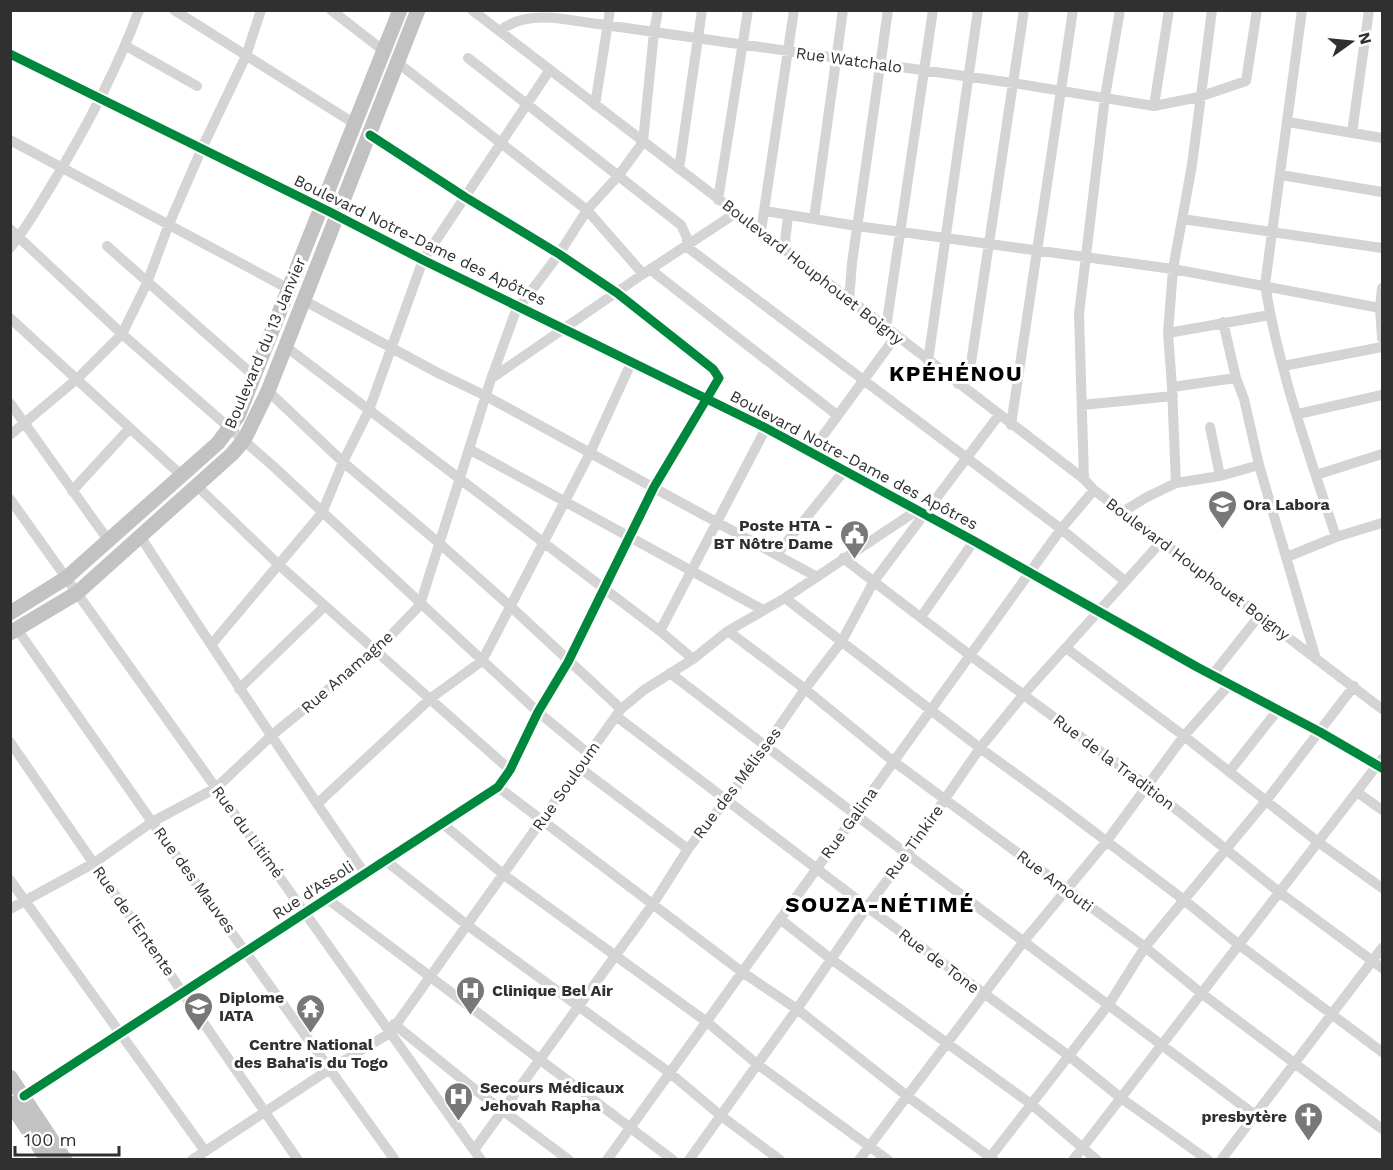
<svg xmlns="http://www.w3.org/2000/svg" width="1393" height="1170" font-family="'Work Sans',sans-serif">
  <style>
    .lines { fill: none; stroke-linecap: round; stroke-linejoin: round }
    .minor { stroke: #d4d4d4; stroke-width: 10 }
    .highway { stroke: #c2c2c2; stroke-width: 15 }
    .cycleway-casing { stroke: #fff; stroke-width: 13 }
    .cycleway { stroke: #00873e; stroke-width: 9 }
    .labels { text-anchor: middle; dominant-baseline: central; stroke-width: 6; stroke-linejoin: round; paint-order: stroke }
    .street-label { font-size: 16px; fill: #303030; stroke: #fff }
    .poi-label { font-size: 16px; font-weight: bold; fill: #303030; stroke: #fff; text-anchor: start }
    .district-label { font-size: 22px; font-weight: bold; letter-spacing: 1.5px; fill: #000; stroke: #fff }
  </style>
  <rect width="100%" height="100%" fill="#fff"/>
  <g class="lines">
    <path class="minor" d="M174,10L355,124
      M331,10L384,51
      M472,10L1084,479L1094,490L1382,709
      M1302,10L1265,285C1279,371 1309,454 1336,537
      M500,31C517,16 541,16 563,19L1013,83L1154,106L1199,97L1246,81L1257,10
      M126,46L197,86
      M10,54L330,212L423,260L766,428L974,541L1197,667L1320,732L1382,768
      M468,58L681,225L687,238V247L1061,529L1125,581
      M398,63L587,210L643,274
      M595,105L610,10
      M1154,106L1169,10
      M1288,122L1382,138
      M1352,133L1369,10
      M10,140L289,289
      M679,169L702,10
      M1281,175L1382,192
      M718,200L748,10
      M765,211L857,226L1173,269L1380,308
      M814,219L843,10
      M1182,219L1382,248
      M10,229L122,334L273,466L538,712L589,754
      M761,231L794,10
      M107,246L254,376
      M10,248C26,229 38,207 51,186C85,130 116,73 139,10
      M784,250L788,216
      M651,270L837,415
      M1382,288L1380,308L1382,338
      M303,300L438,373L486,396L817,577
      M849,300L852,263L888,10
      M520,306L559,254L587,210L619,175L643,142L654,32L658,10
      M10,318L181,475
      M1223,322L1236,378L1244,399L1259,465L1316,659
      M886,328L933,10
      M1168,333L1270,315
      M285,346L660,631L693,659
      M928,361L978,10
      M1283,366L1382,347
      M492,378L643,274L736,213
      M958,384L971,363L1024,10
      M1172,387L1236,378
      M268,391L343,462L439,543L510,606L621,709
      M10,403L108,540
      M1082,405L1173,396
      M1298,414L1382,395
      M1011,425L1073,10
      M1210,427L1220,476
      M10,435L77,379L122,334L147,283L169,224L202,148L246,56L261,10
      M469,449L763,610
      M811,452L896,336
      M1316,475L1382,454
      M1084,479L1079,314L1105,97L1120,10
      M1176,483L1172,387L1168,333L1173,269L1192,165L1212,10
      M197,486L279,565L510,770
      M72,491L130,428
      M10,499L481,1160
      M1124,511L1147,497L1176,483L1220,476L1259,465
      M140,536C214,650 288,762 365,874
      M777,554L844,471
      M1287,557L1336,537L1382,523
      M843,558L971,656L1146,785L1279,892L1382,968
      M785,598L980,748L1060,806L1184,900L1238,944L1382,1052
      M921,617L974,541
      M17,629L152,822L395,1160
      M660,631L766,428
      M728,631L805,689L893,761L1145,947L1201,993L1382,1129
      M211,645L322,513L343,462L369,410L423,260L549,71
      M1066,648L1184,736L1318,842L1382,888
      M670,673L907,854L1255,1115
      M1213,674L1259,616
      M239,689L325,606
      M616,716L867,907L1069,1056L1121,1098L1208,1160
      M10,742L298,1160
      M580,768L688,849
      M1229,772L1277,711
      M498,787L742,972L797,1009L907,1096L994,1160
      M1357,792L1382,810
      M317,804L431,698L482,661L590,453L632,361
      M443,824L504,875L707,1022L757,1064L888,1160
      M386,861L467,925L670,1073L720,1115L780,1160
      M10,880L205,1151
      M326,898L673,1160
      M10,909L94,863L152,822L216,788L272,735L376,651L420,605L491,379L518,305
      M780,919L831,959L1031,1104L1097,1160
      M394,1024L478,1092L569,1160
      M24,1096L498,787L510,770L538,712L568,662L654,487L719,378L713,369L617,293L559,254L465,197L370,135
      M474,1150L653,904L688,849L747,773L805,689L842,641L874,581L999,415
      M192,1160L330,1069L390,1033L621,709L644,690L693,659L728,631L785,598L916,511
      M607,1160L1061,529L1094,490
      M689,1160L797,1009L867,907L907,854L980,748L1024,694L1161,542
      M859,1160L1024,941L1106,842L1184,736L1229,685
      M988,1160L1109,1004L1145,947L1266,801L1354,686
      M1073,1160L1382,759
      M1221,1160L1382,948"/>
    <path class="highway" d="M10,613L66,578L218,443L238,416L400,10
      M10,633L77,593L232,454L244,440L268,391L418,10
      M10,1077L65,1160
      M10,1103L48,1160"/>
    <defs>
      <path id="cycleway" d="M10,54L330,212L423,260L766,428L974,541L1197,667L1320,732L1382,768
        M24,1096L498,787L510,770L538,712L568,662L654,487L719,378L713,369L617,293L559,254L465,197L370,135"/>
    </defs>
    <use href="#cycleway" class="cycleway-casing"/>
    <use href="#cycleway" class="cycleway"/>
  </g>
  <defs>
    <symbol id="school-pin" viewBox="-11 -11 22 30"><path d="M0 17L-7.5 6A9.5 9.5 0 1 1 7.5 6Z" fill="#787878" stroke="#fff"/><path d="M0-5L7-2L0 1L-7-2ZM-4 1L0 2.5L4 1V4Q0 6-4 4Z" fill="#fff"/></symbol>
    <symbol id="civic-pin" viewBox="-11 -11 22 30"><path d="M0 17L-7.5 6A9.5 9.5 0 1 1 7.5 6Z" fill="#787878" stroke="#fff"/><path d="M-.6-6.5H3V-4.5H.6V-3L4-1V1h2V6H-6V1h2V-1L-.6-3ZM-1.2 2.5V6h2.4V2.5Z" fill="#fff"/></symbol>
    <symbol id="hospital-pin" viewBox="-11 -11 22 30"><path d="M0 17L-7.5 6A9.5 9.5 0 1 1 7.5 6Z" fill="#787878" stroke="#fff"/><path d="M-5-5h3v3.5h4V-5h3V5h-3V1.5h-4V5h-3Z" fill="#fff"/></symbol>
    <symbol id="temple-pin" viewBox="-11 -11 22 30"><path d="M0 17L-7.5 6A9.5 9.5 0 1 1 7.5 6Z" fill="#787878" stroke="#fff"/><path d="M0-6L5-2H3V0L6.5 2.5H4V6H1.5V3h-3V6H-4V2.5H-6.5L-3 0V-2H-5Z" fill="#fff"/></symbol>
    <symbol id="church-pin" viewBox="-11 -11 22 30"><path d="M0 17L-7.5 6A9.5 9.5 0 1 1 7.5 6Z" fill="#787878" stroke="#fff"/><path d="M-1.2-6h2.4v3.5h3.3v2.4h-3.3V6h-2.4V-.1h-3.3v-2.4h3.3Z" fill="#fff"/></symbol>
  </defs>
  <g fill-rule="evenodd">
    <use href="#school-pin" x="1206" y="488" width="33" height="45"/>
    <use href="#civic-pin" x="838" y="518" width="33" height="45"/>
    <use href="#hospital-pin" x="454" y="974" width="33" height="45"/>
    <use href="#school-pin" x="182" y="990" width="33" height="45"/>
    <use href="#temple-pin" x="294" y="992" width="33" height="45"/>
    <use href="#hospital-pin" x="442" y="1080" width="33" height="45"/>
    <use href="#church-pin" x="1292" y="1100" width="33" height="45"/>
  </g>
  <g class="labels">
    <g class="street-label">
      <text transform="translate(849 60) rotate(8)">Rue Watchalo</text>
      <text transform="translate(420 240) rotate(26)">Boulevard Notre-Dame des Apôtres</text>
      <text transform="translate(813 272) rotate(38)">Boulevard Houphouet Boigny</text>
      <text transform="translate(265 343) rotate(-67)">Boulevard du 13 Janvier</text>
      <text transform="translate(854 460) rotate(28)">Boulevard Notre-Dame des Apôtres</text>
      <text transform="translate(1198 569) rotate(37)">Boulevard Houphouet Boigny</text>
      <text transform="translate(347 672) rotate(-41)">Rue Anamagne</text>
      <text transform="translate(1114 762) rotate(37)">Rue de la Tradition</text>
      <text transform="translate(737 783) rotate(-53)">Rue des Mélisses</text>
      <text transform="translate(566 786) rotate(-55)">Rue Souloum</text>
      <text transform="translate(849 823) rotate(-54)">Rue Galina</text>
      <text transform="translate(248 832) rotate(54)">Rue du Litimé</text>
      <text transform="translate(914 842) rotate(-54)">Rue Tinkire</text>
      <text transform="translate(195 880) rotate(54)">Rue des Mauves</text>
      <text transform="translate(1055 881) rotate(37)">Rue Amouti</text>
      <text transform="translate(313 890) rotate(-33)">Rue d'Assoli</text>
      <text transform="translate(134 921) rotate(55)">Rue de l'Entente</text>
      <text transform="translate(939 961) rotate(37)">Rue de Tone</text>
    </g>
    <g class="poi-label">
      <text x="1243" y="504">Ora Labora</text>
      <text x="833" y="525" text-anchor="end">Poste HTA -<tspan x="833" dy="18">BT Nôtre Dame</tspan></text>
      <text x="492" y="990">Clinique Bel Air</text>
      <text x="219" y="997">Diplome<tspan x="219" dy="18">IATA</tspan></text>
      <text x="311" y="1044" text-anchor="middle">Centre National<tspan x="311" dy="18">des Baha'is du Togo</tspan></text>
      <text x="480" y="1087">Secours Médicaux<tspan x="480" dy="18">Jehovah Rapha</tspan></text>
      <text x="1287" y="1116" text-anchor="end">presbytère</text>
    </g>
    <g class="district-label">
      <text x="956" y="373">KPÉHÉNOU</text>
      <text x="880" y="904">SOUZA-NÉTIMÉ</text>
    </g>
  </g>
  <rect width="1393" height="1170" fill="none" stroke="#303030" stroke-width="24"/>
  <g transform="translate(1351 42) rotate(75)" stroke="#ffffff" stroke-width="4.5" paint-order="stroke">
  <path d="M0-4.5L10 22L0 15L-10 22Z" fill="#303030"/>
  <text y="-9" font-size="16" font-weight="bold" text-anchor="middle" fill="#303030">N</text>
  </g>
  <path d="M15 1146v9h104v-9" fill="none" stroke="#303030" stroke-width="3"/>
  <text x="24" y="1146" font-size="18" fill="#303030" stroke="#ffffff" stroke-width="4.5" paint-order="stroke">100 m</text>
</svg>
